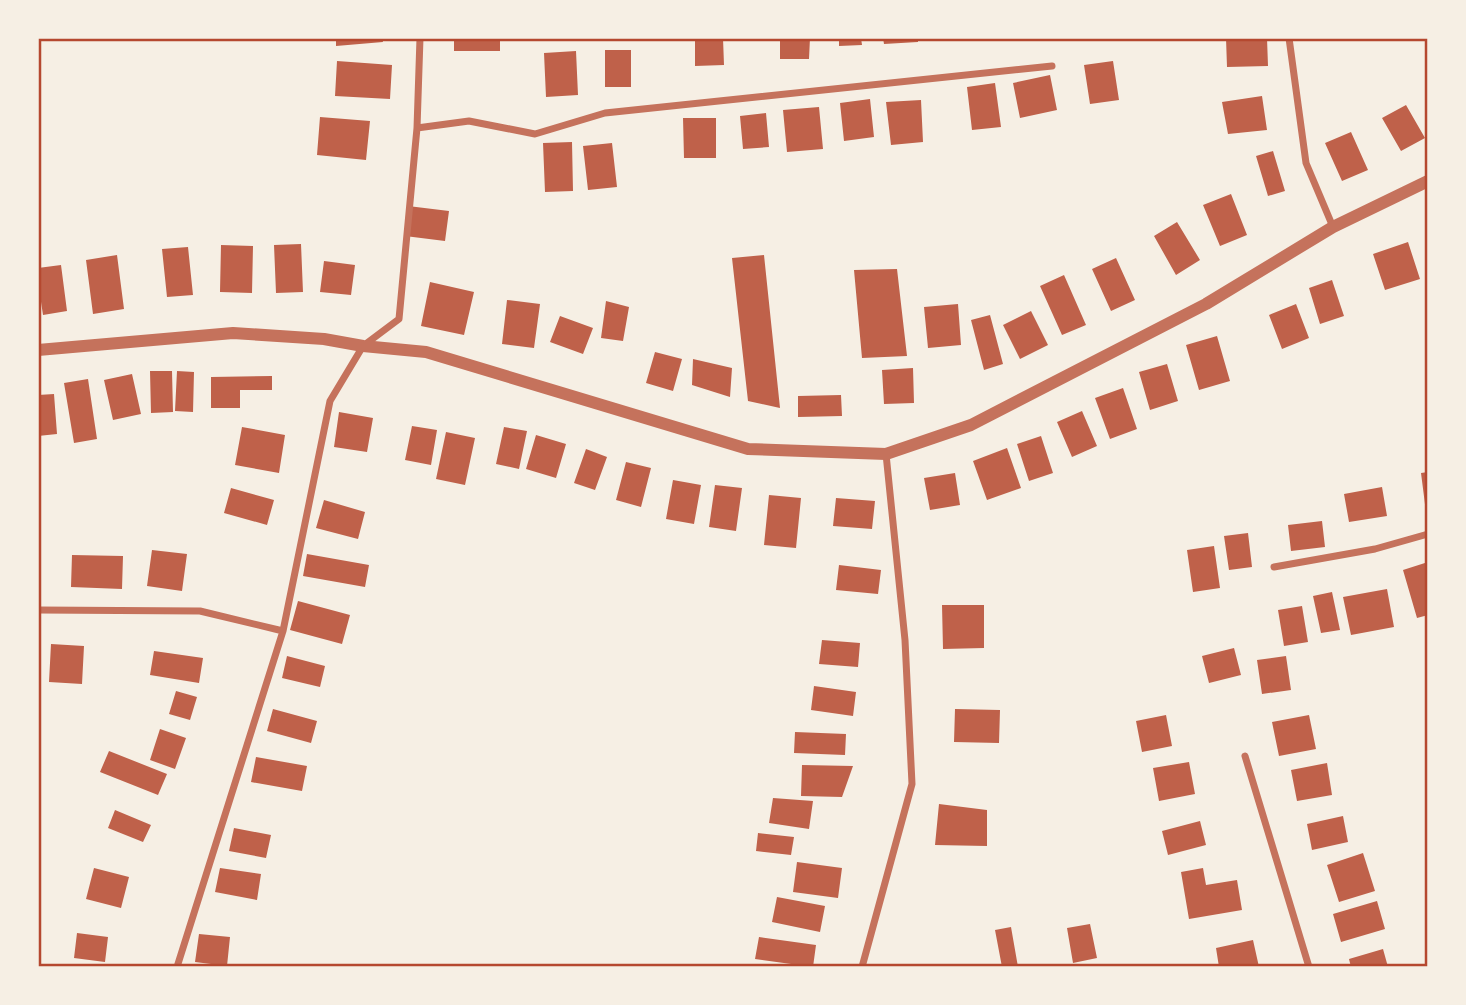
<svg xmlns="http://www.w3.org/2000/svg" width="1466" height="1005" font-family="'DejaVu Sans',sans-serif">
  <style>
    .building { fill: #bf614a }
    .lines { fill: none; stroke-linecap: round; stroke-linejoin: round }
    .minor { stroke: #c5725c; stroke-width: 7 }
    .tertiary { stroke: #c5725c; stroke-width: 12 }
    .neatline { fill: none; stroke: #b5482f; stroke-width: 2.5 }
  </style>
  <rect width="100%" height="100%" fill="#f6efe4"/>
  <path class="building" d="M336,38H382L383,42L336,46Z
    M454,38H500V51H454Z
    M695,38H723L724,65L695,66Z
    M780,38H810L809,59H780Z
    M839,38H861L862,45L839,46Z
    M883,38H918V42L884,44Z
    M1226,38H1267L1268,66L1227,67Z
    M605,50H631V87H605Z
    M576,51L578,95L546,97L544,53Z
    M337,61L392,65L390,99L335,96Z
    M1113,61L1119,100L1090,104L1084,65Z
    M1050,75L1057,110L1020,118L1013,83Z
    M995,83L1001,127L972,130L967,87Z
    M1262,96L1267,130L1228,134L1222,102Z
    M870,99L874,137L844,141L840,103Z
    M921,100L923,142L891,145L886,102Z
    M1406,105L1425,138L1401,151L1382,118Z
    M819,107L823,149L787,152L783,110Z
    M766,113L769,147L743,149L740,116Z
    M320,117L370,121L366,160L317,155Z
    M683,118H716V158H684Z
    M1351,132L1368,170L1342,181L1325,143Z
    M572,142L573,191L545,192L543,143Z
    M612,143L617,187L588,190L583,146Z
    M1273,151L1285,191L1268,196L1256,156Z
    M1231,194L1247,235L1220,246L1203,205Z
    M408,206L449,211L445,241L405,236Z
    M1177,222L1200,260L1176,275L1154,236Z
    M1408,242L1420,279L1385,290L1373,254Z
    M301,244L303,292L276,293L274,245Z
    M221,245L253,246L252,293L220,292Z
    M188,247L193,295L167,297L162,249Z
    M117,255L124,309L93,314L86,260Z
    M764,255L780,408L748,401L732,258Z
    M1116,258L1135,300L1111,311L1092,269Z
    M324,261L355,265L351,295L320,292Z
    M61,265L67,311L43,315L38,282V268Z
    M897,269L907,356L862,358L854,270Z
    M1064,275L1086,325L1062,335L1040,286Z
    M1332,280L1344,316L1320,324L1309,288Z
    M430,282L474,292L464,335L421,326Z
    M507,300L540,304L534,348L502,344Z
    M606,301L629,307L623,341L601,338Z
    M958,304L961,345L928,348L924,307Z
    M1296,304L1309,338L1282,349L1269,315Z
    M1031,311L1048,345L1020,359L1003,325Z
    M990,315L1003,364L984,370L971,320Z
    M560,316L593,328L583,354L550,342Z
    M1217,336L1230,381L1199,390L1186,345Z
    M655,352L682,359L673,391L646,383Z
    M693,359L732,368L730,397L692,385Z
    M1167,364L1178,401L1150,410L1139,372Z
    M913,368L914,403L884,404L882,370Z
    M150,371H172L173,412L151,413Z
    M177,371L194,372L193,412L175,411Z
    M132,374L141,414L113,420L104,380Z
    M272,376V390H240V408H211V377Z
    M88,379L97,439L74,443L64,383Z
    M1123,388L1137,429L1110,439L1095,398Z
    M54,394L57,434L38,436V395Z
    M841,395L842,416L798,417V396Z
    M1082,411L1097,446L1072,457L1057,422Z
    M339,412L373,418L367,452L334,447Z
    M412,426L437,430L431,465L405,460Z
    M242,427L285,435L279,473L235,465Z
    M504,427L527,431L519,469L496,464Z
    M446,432L475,438L465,485L436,479Z
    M536,435L566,444L556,478L526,469Z
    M1041,436L1053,473L1029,481L1017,444Z
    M1007,448L1021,488L987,500L973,461Z
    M586,449L607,457L595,490L574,483Z
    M626,462L651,468L641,507L616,500Z
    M1428,472V512H1426L1421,473Z
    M955,473L960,505L930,510L924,478Z
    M673,480L701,485L694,524L666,519Z
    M715,485L742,488L736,531L709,527Z
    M1382,487L1387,516L1349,522L1344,494Z
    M231,488L274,500L267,525L224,513Z
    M769,495L801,498L796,548L764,545Z
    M836,498L875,501L872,529L833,526Z
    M324,500L365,512L358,539L316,528Z
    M1322,521L1325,547L1291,551L1288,525Z
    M1248,533L1252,567L1229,570L1224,536Z
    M1214,546L1220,588L1193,592L1187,550Z
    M152,550L187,554L182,591L147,586Z
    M307,554L369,565L365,587L303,576Z
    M72,555L123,556L122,589L71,587Z
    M1428,562V615L1417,618L1403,570Z
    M839,565L881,570L878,594L836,590Z
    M1387,589L1394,627L1351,635L1343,597Z
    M1332,592L1340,630L1321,633L1313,596Z
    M298,601L350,615L342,644L290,630Z
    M942,605H984V648L943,649Z
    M1302,606L1308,642L1284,646L1278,610Z
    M822,640L860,643L858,667L819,664Z
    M51,644L84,646L82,684L49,682Z
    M1234,648L1241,675L1209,683L1202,656Z
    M154,651L203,658L199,683L150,675Z
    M287,656L325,666L320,687L282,678Z
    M1286,656L1291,690L1262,694L1257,660Z
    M814,686L856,692L853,716L811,710Z
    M176,691L197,697L190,720L169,714Z
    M273,709L317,721L311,743L267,731Z
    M955,709L1000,710L999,743L954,742Z
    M1166,715L1172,746L1142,752L1136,721Z
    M1309,715L1316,749L1279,756L1272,722Z
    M160,729L186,738L175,769L150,760Z
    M795,732L846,734L845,755L794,753Z
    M109,751L167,774L158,795L100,772Z
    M256,757L307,766L302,791L251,782Z
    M1189,762L1195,794L1159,801L1153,768Z
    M1327,763L1332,795L1297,801L1291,770Z
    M802,765L853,766L842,797L801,796Z
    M773,798L813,801L809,829L769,823Z
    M939,804L987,810V846L935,845Z
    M115,810L151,825L143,842L108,828Z
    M1343,816L1348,842L1312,850L1307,824Z
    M1200,821L1206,845L1168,855L1162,831Z
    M234,828L271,835L266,858L229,851Z
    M758,833L794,837L791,855L756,851Z
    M1363,853L1375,891L1339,902L1327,865Z
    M797,862L842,868L838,898L793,892Z
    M94,868L129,877L121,908L86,899Z
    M220,868L261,874L257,900L215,892Z
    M1203,868L1206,885L1237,880L1242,910L1189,919L1181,872Z
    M777,897L825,906L820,932L772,922Z
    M1377,901L1385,929L1341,942L1333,914Z
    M1090,924L1097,958L1073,963L1067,928Z
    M1011,927L1018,967H1002L995,930Z
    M77,933L108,937L105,962L74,958Z
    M199,934L230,937L227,966L195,962Z
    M759,937L816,945L813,967L755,959Z
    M1253,940L1259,967H1219L1216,948Z
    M1383,949L1388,967H1351L1349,959Z"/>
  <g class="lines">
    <path class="minor" d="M1289,38L1306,163L1333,227
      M417,128L469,121L535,134L605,113L1052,66
      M1274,567L1375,549L1428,534
      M38,610L200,611L283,631
      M1245,756L1309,967
      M177,967L283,631L330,401L363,346L399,319L417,128L420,38
      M862,967L912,784L905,640L886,454"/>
    <path class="tertiary" d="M38,350L233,333L324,339L363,346L426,352L748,449L886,454L971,425L1206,304L1333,227L1428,181"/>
  </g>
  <rect width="1466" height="1005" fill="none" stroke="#f6efe4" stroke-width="80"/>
  <rect x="40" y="40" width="1386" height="925" class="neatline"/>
</svg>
